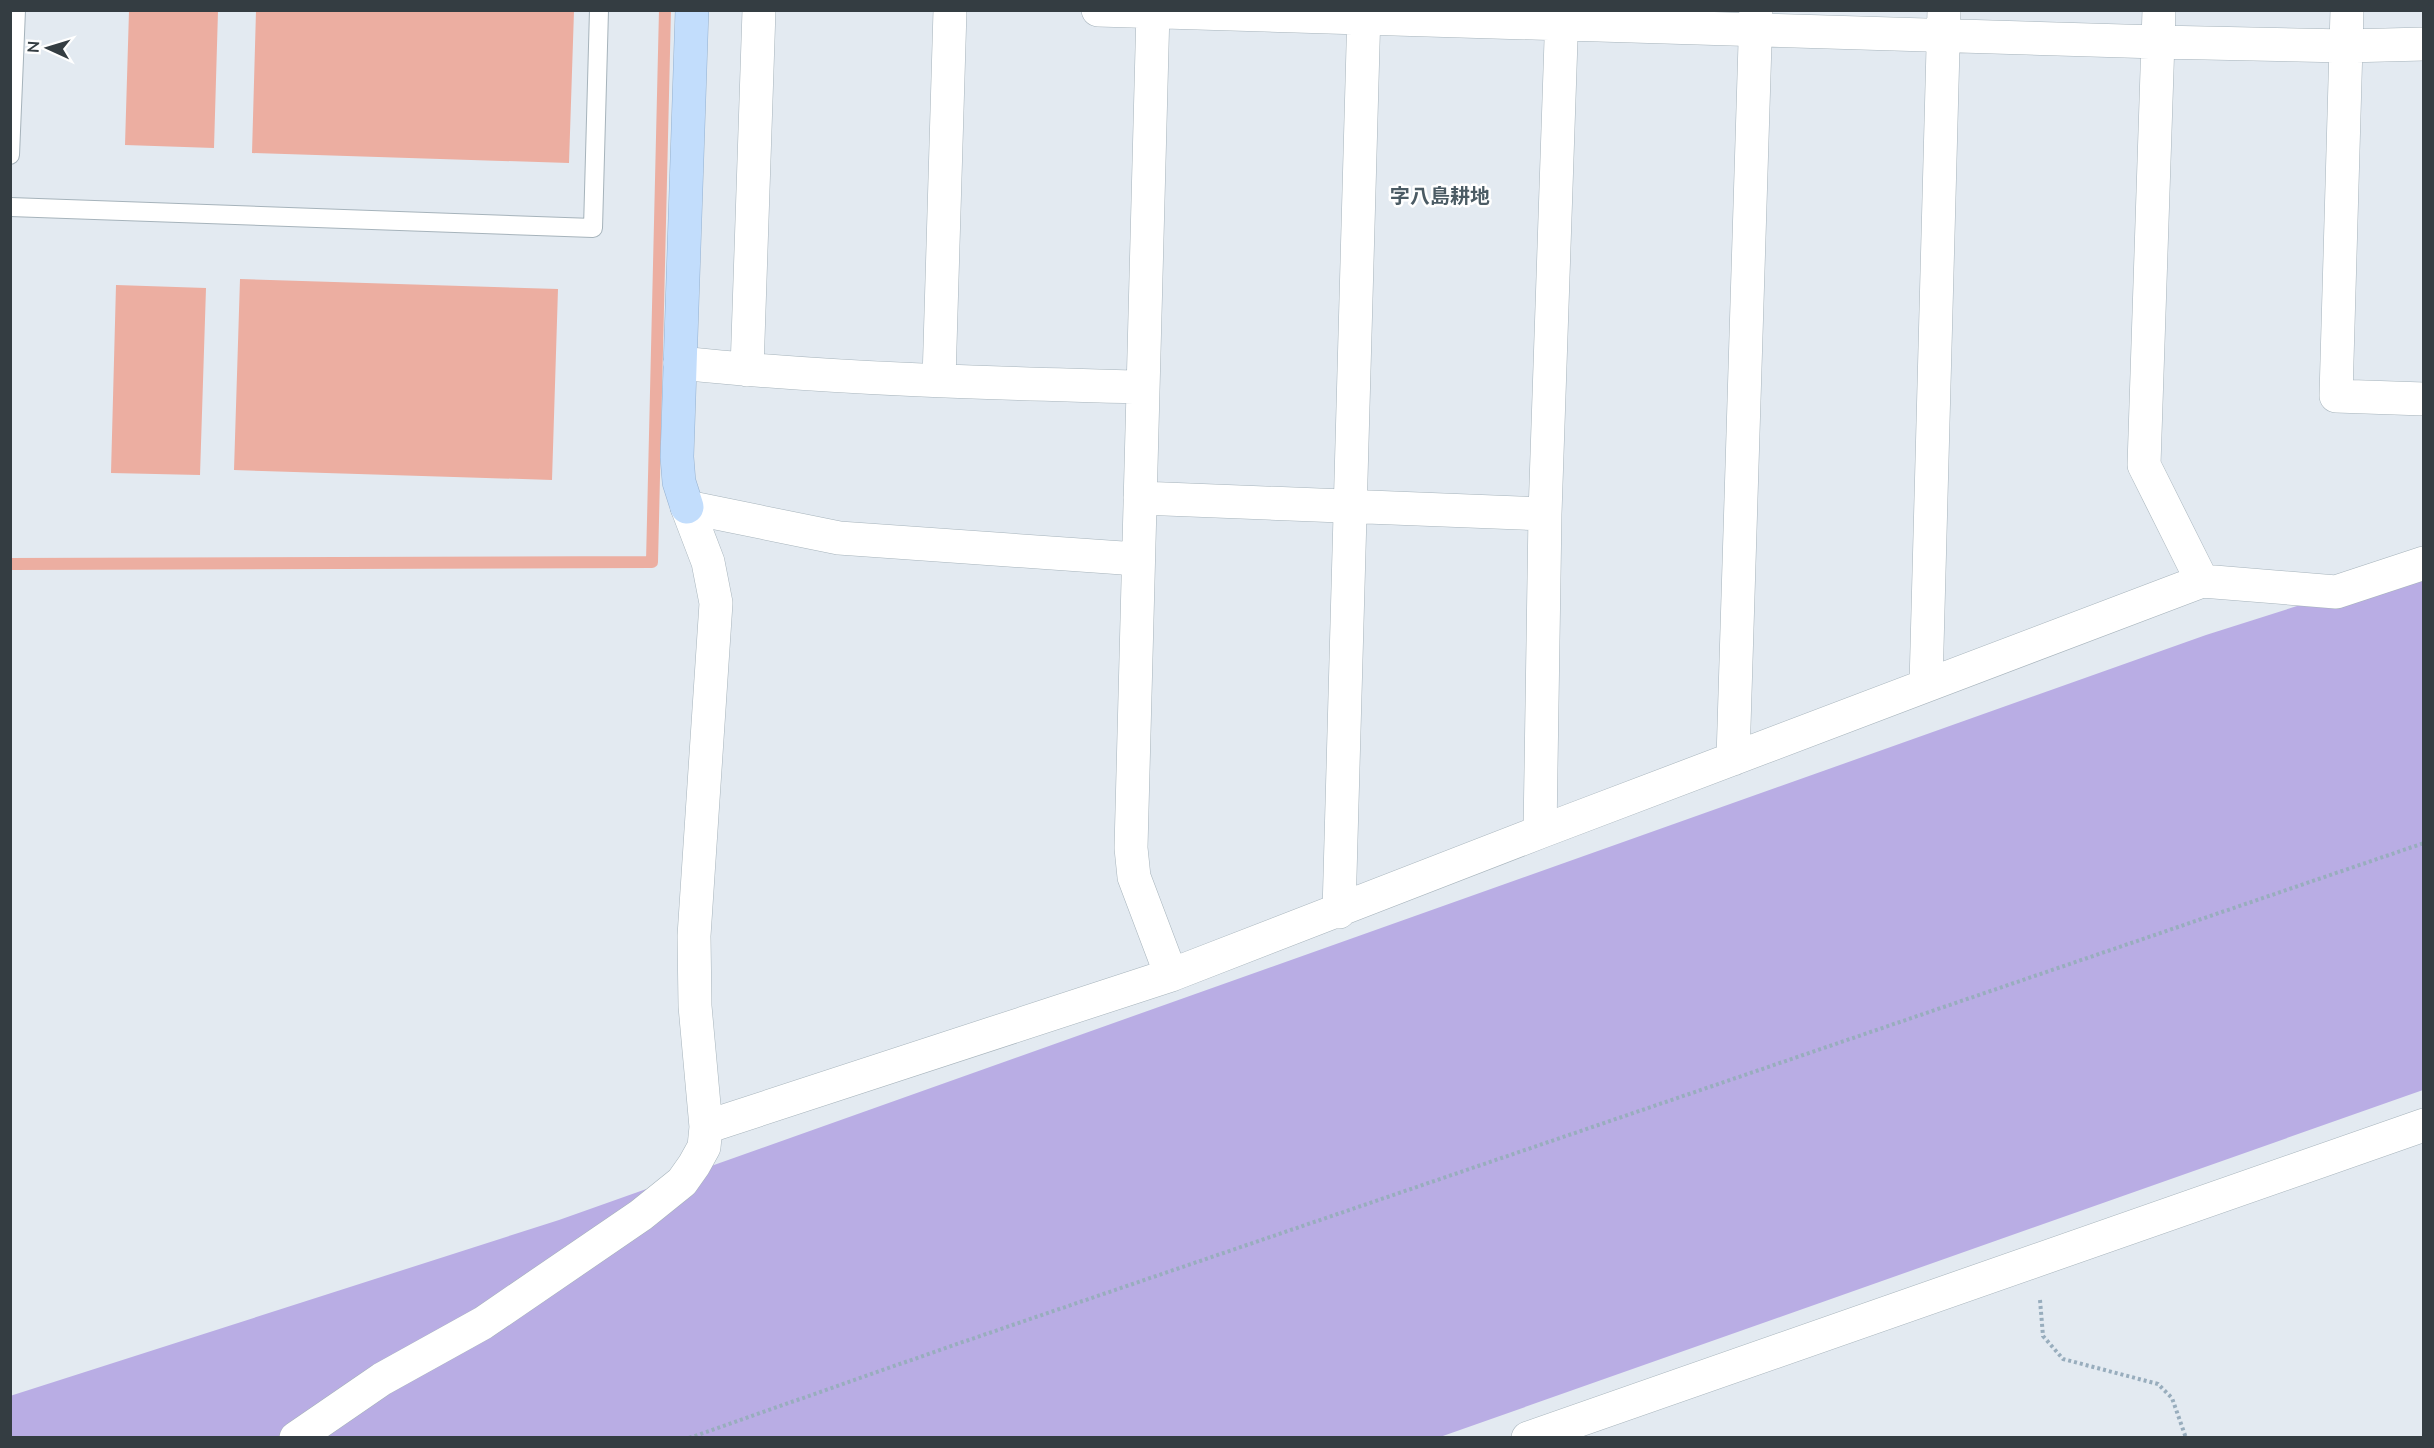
<svg xmlns="http://www.w3.org/2000/svg" width="2434" height="1448" font-family="'Nunito Sans','Noto Sans JP',sans-serif">
  <style>
    .green { fill: #b9ade4 }
    .water { fill: #ecaea1 }
    .lines { fill: none; stroke-linecap: round; stroke-linejoin: round }
    .stream { stroke: #ecaea1; stroke-width: 12 }
    .lane-casing { stroke: #a6b3bb; stroke-width: 20 }
    .street-casing { stroke: #a6b3bb; stroke-width: 34 }
    .secondary-casing { stroke: #95b1cf; stroke-width: 34 }
    .path { stroke: #98adbd; stroke-width: 4; stroke-dasharray: 3 3; stroke-linecap: butt }
    .lane { stroke: #fff; stroke-width: 18 }
    .street { stroke: #fff; stroke-width: 33 }
    .secondary { stroke: #c2ddfc; stroke-width: 33 }
    .labels { text-anchor: middle; dominant-baseline: central; stroke-width: 5; stroke-linejoin: round; paint-order: stroke }
    .neighbourhood-label { font-size: 20px; font-weight: bold; fill: #4b5b64; stroke: #fff }
  </style>
  <rect width="100%" height="100%" fill="#e3eaf1"/>
  <path class="green" d="M2423,566V1090L1440,1437L11,1438L10,1396L559,1220L2206,635Z"/>
  <path class="water" d="M129,11H218L214,148L125,145Z
    M256,11H574L569,163L252,153Z
    M240,279L558,289L552,480L234,470Z
    M116,285L206,288L200,475L111,473Z"/>
  <g class="lines">
    <path class="stream" d="M10,564L652,562L665,10"/>
    <defs>
      <path id="lane" d="M10,155L16,10
        M10,207L593,228L599,10"/>
      <path id="street" d="M1098,10L2158,42L2346,46L2424,44
        M1153,10L1131,848L1134,877L1171,975
        M2159,10L2144,465L2202,581
        M2347,10L2336,396L2424,399
        M680,363C834,379 988,383 1142,387
        M747,370L759,10
        M939,380L950,10
        M1140,498L1545,514
        M687,507L839,538L1137,559
        M1926,685L1944,10
        M1733,759L1756,10
        M1540,832L1545,514L1562,10
        M1339,912L1364,10
        M706,1127L1171,975L1540,832L2202,581L2336,592L2424,563
        M296,1438L382,1379L483,1323L641,1215L682,1182L694,1165L704,1147L706,1127L695,1006L694,936L716,603L708,562L687,507
        M1528,1438L2424,1125"/>
      <path id="secondary" d="M687,507L679,482L677,457L692,10"/>
    </defs>
    <use href="#lane" class="lane-casing"/>
    <use href="#street" class="street-casing"/>
    <use href="#secondary" class="secondary-casing"/>
    <path class="path" d="M2040,1300L2043,1336L2063,1359L2158,1384L2172,1398L2186,1438
      M689,1438L954,1345L2424,843"/>
    <use href="#lane" class="lane"/>
    <use href="#street" class="street"/>
    <use href="#secondary" class="secondary"/>
  </g>
  <g class="labels">
    <g class="neighbourhood-label">
      <text x="1440" y="196">字八島耕地</text>
    </g>
  </g>
  <rect width="2434" height="1448" fill="none" stroke="#343d42" stroke-width="24"/>
  <g transform="translate(48 48) rotate(274)" stroke="#ffffff" stroke-width="4.5" paint-order="stroke">
  <path d="M0-4.5L10 22L0 15L-10 22Z" fill="#343d42"/>
  <text y="-9" font-size="16" font-weight="bold" text-anchor="middle" fill="#343d42">N</text>
  </g>
</svg>
